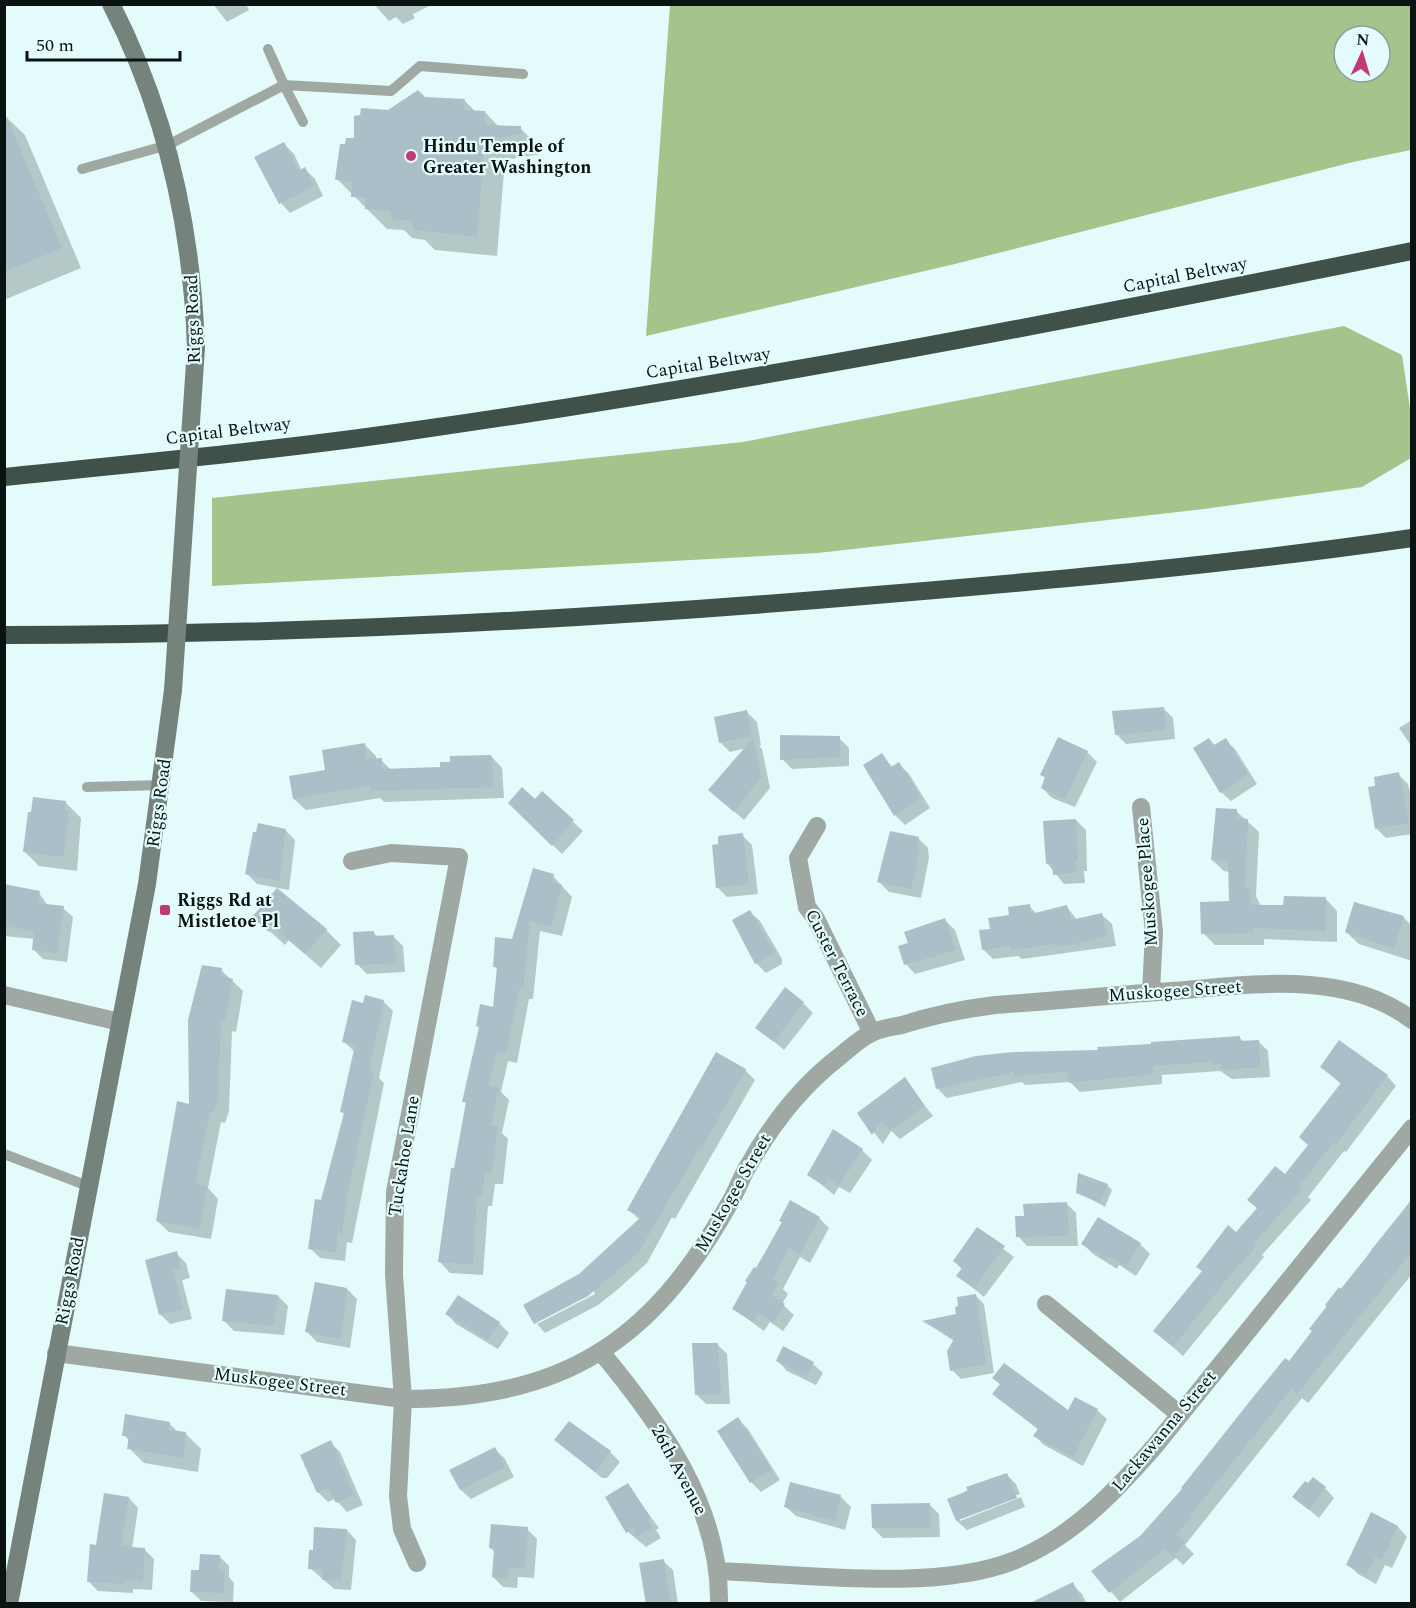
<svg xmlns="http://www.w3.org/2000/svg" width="1416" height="1608" font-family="Spectral,serif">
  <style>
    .forest { fill: #a3c48b; fill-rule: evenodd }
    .shadow { fill: #0003 }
    .building { fill: #abbfc8 }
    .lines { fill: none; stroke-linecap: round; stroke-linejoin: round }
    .service { stroke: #9fa8a3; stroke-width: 10 }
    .minor { stroke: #9fa8a3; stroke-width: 18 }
    .secondary { stroke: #76827c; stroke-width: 18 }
    .motorway { stroke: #405149; stroke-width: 18 }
    .secondary-bridge { stroke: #76827c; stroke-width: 18 }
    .poi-dot { fill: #c13a78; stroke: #e3fbfb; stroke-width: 2 }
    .labels { text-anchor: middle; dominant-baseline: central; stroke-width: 4.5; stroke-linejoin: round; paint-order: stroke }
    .poi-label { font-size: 18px; font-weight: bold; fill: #0a1212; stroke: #e3fbfb; text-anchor: start }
    .street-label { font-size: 18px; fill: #0a1212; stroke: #e3fbfb }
  </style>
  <rect width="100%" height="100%" fill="#e3fbfb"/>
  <path class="forest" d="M670,5H1411V150L1353,162L959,263L646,336ZM1344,36H1380V72H1344Z
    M1344,326L1402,355L1411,415V458L1362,487L1204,509L818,553L212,586V498L743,442Z"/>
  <path class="shadow" d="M213,4H246L249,10L227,22Z
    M374,4H433L413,14L415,18L403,24L396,17L389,21Z
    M424,98L465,101L476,112H485L499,127L520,128L540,148L541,154L505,160L497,256L435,250L425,240L412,238L404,230L387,229L337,179L346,146L388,112Z
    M4,115L25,135L81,268L4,300Z
    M284,144L294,154L302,171L305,169L315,179L323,196L290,213L281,203Z
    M1163,708L1173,718L1175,739L1126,744L1116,734Z
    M747,712L757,722L761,745L759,746L762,749L770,788L744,820L720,799L746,748L730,752L720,742Z
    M1412,720V747L1399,728Z
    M839,738L849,748V766L792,769L782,759Z
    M1209,740L1216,746L1225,740L1235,749L1257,784L1231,801L1221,792Z
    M364,744L376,756V760H381L391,770L442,769L491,756L502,768L504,798L384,802L380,798L306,810L294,799Z
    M1087,752L1097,762L1075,807L1052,798L1042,788L1046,779L1042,775Z
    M882,755L893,768L899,764L909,774L930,808L905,825L895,815Z
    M1398,774L1408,784L1412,801V834L1386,838L1376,828L1377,787Z
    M542,793L583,831L562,854L510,803L535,801Z
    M66,803L81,818L77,871L39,866L24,851Z
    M1236,811L1259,832L1256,896L1261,906H1285L1326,899L1337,911V942L1264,939V945H1215L1203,933L1231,903L1229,872L1224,871L1212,860Z
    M1076,820L1086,830L1087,871H1084L1085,883L1064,884L1047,863Z
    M285,830L295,840L289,890L257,884L247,874L257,834Z
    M742,835L752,845L758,894L727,897L717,887Z
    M918,838L928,848L929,858L921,898L889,892L879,882Z
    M553,876L572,897L562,936L540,931L533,999H529L517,1063L508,1061L501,1092L509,1100L502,1133L508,1139L503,1184H495L492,1206H488L483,1275L450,1273L440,1262L467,1105L464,1101L480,1029L478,1026L494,1009L498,970L494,966Z
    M4,886L39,893L48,906L63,908L73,917L67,962L43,959L33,949L35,939L4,936Z
    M1029,906L1037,914L1067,907L1077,920L1102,915L1112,924L1116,946L1022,959L1018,956L993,959L983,949L992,930Z
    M750,912L760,921L782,959V964L766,973L756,963L734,921Z
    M254,917L326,930L341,945L321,968L289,940L285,945Z
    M1403,917L1412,926V961L1359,944L1346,932Z
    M945,920L955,930L965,960L915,974L906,964L910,944Z
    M373,932L378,937L393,936L403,946L405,972L367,974L357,964Z
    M221,970L243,991L236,1032L232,1031L229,1111L225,1123L221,1122L208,1188L218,1199L211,1239L169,1232L157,1221L190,1105Z
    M383,1001L393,1011L379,1078L384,1083L352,1243L347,1242L345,1261L320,1258L310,1248L345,1115L342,1111L355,1052L343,1041L364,1005Z
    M803,1003L813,1013L784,1050L757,1027Z
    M1240,1038L1244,1042L1258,1041L1268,1051L1270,1077L1232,1079L1220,1071L1162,1075V1084L1080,1092L1070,1082L1025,1085L1022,1082L947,1098L937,1088L1099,1051V1048Z
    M716,1054L745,1070L755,1080L675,1219L672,1217L647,1263L617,1290L598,1305L545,1333L537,1324L595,1294L594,1291L536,1321V1324L525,1305L580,1275L640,1220L628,1209Z
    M1322,1067L1387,1076L1396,1086L1346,1152L1344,1151L1308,1197L1311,1200L1262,1255L1264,1257L1183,1356L1155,1331L1310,1146L1342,1085Z
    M904,1079L933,1116L900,1139L891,1131L883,1144L859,1113Z
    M862,1150L872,1160L850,1193L839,1187L834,1195L809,1174Z
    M1107,1185L1112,1190L1105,1207L1078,1192Z
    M1412,1200V1274L1308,1403L1302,1398L1185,1545L1194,1554L1183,1565L1176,1558L1120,1602L1093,1571L1141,1537L1184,1490L1314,1332L1327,1305L1372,1252L1371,1250Z
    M1066,1203L1076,1213L1078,1246H1027L1018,1236L1026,1217Z
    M819,1218L829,1228L810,1263L800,1257L783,1289L788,1294L782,1304L794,1315L783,1331L770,1322L764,1331L734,1309L757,1270Z
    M977,1229L1014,1257L984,1297L958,1276L962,1269L954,1261Z
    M1083,1244H1140L1150,1254L1136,1276L1119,1265L1117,1269L1093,1254Z
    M176,1253L186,1263L190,1278L182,1280L192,1319L170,1324L160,1314Z
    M347,1289L357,1299L350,1348L317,1342L307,1332Z
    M975,1295L984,1304L994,1373L961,1379L952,1370L954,1341L925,1322L958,1315Z
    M278,1296L288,1306L284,1335L234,1331L224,1321Z
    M458,1297L499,1323L509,1333L498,1349L456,1324L447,1314Z
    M717,1344L727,1354L730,1404H706L696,1394Z
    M778,1361L813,1364L823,1373L816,1385L787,1371Z
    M994,1378L1069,1412L1097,1410L1107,1419L1083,1466L1044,1445L1035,1436L1039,1430L994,1394L1001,1385Z
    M738,1419L748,1429L780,1480L761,1492L751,1482L719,1431Z
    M169,1423L179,1433L186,1434L201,1449L198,1472L144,1463L129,1448L130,1441L124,1435Z
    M556,1440L610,1452L620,1462L607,1478H602Z
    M330,1442L340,1452L363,1505L347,1512L335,1499L328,1502L318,1492Z
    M495,1449L505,1459L514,1477L471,1499L461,1490L451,1470Z
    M1006,1474L1016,1484L1020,1494L960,1518V1521L1021,1497L1025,1507L967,1530L957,1521L949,1500L985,1481Z
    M791,1484L841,1497L851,1507L845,1530L796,1516L786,1507Z
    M627,1485L659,1528L656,1530L661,1538L646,1547L628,1532L607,1497Z
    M1325,1488L1334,1498L1319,1518L1294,1497Z
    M129,1498L138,1508L132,1549H144L154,1559L152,1590L133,1589V1593L98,1591L88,1581L97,1546Z
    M929,1504L939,1514L940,1537L883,1538L873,1528Z
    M1372,1514L1398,1527L1407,1537L1392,1568L1385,1565L1376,1584L1358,1574L1348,1565Z
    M527,1529L537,1539L534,1578L518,1577L517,1588L503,1587L493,1577L495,1553L491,1548Z
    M347,1530L356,1540L351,1590L334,1589L310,1568L314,1552Z
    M220,1557L229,1566V1577L234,1583L233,1602L201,1601L191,1591L200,1571Z
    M663,1561L673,1570L678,1604H647Z
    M1072,1584L1082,1594L1087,1604H1031Z"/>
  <path class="building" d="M418,90L425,97L465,99L464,110L485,111V125L521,126V134L485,140L477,237L414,230L412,221L391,219V211L365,209L366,197H351L352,181L335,180L340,144H345L346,138H354V116L360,115L361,108L388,110Z
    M4,111L62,248L4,272Z
    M284,142L299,171L305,167L314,186L279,204L254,157Z
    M1164,707L1166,730L1115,735L1112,711Z
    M747,710L752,736L719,743L714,717Z
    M780,735L840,736V757L780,760Z
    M1058,737L1088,751L1065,799L1041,788L1045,777L1040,775Z
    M753,738L761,777L734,812L708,790Z
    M1209,738L1214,745L1226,738L1248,774L1220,793L1193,748Z
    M365,743L366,759L382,758V769L440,767V762H450V756L491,755L494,787L371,791V786L293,799L289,776L325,770L322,750Z
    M882,753L891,767L899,762L921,798L894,816L863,765Z
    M1399,772L1409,823L1375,829L1368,787L1375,786L1374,777Z
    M522,787L535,799L542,791L574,820L552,846L508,803Z
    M33,797L66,801L65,810H68V817L63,857L23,852L28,812H31Z
    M1216,808L1237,809V818L1248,819L1245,888H1249L1252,905H1283L1284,896L1326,897V931L1253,928V933L1201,934L1200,902L1229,901L1228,861L1211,860Z
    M1076,819L1078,862H1075L1076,873L1053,875L1052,863L1046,864L1043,821Z
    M258,823L286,829L279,881L245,874L253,832H256Z
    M890,831L919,837L917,846L920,847L911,889L877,882Z
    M743,833L749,884L716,888L712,845L718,844V836Z
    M533,868L554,874L552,882L562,885L551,927L530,921L523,989H519L506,1053L497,1051L489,1086L499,1088L491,1125L498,1127L492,1174L485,1173L482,1196L477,1195L473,1265L438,1262L451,1168H454L466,1102H462L479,1027L476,1026L480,1004L493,1007L497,967H493L495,937L512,939Z
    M4,884L40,891L38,903L64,906L57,953L32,950L34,931L4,926Z
    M277,888L327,929L305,954L273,927L269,932L252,917Z
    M1354,902L1404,916L1394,949L1345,932Z
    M1030,904L1031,914L1067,905L1071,920L1102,913L1107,936L1070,945L1057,946V944L1011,950L1010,946L982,950L979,930L990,929L988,918L1009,915L1008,907Z
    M750,910L775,953L755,964L732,920Z
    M945,918L956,950L904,965L898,946L908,943L904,932Z
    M374,931V936L394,935L396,963L355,965L353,932Z
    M202,965L222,968L221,976L233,979L225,1021H221L218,1099L214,1112H210L195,1184L207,1186L200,1228L156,1221L177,1101L189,1104L188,1020Z
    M785,987L804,1002L774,1042L755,1028Z
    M365,995L384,1000L369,1071L374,1072L348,1191L342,1234L338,1233L336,1252L308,1249L315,1199L321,1200L344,1113L340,1112L355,1045L342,1042L352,1000L363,1003Z
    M1240,1036V1041L1259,1040L1260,1067L1221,1070V1064L1211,1065V1062L1153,1066V1074L1069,1083L1068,1072L1014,1076V1072L936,1089L931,1068L976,1056L1013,1052L1098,1050L1097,1047L1151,1044V1042Z
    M1339,1040L1388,1075L1336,1144L1334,1142L1299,1186L1302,1189L1253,1245L1255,1247L1241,1265L1239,1264L1173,1347L1153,1331L1202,1271L1196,1267L1228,1225L1236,1232L1257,1208L1247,1200L1275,1166L1285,1174L1308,1145L1299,1137L1341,1083L1320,1067Z
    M716,1052L746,1069L701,1150L699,1149L638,1253L588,1296L534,1324L523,1305L579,1274L641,1217L627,1210Z
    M905,1077L925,1106L889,1131L882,1121L872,1135L857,1113Z
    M833,1129L863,1149L839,1185L829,1178L824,1186L807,1175Z
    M1078,1173L1108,1184L1100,1203L1076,1193Z
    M1412,1199V1252L1297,1394L1291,1389L1190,1516L1192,1518L1176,1534L1185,1543L1173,1557L1165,1549L1109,1593L1091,1571L1140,1536L1182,1489L1181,1488L1254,1396L1285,1358L1289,1361L1312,1331L1309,1329L1327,1306L1325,1305L1339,1287L1341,1289Z
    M790,1200L820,1217L800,1254L789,1248L773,1279L779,1283L771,1295L785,1304L773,1322L759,1313L753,1322L732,1309L747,1282L745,1281L754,1267L756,1268L782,1222L779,1221Z
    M1067,1202L1069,1236L1016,1237L1015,1216H1024L1023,1204Z
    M1098,1217L1141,1243L1126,1267L1109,1257L1107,1260L1081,1244Z
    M977,1227L1005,1246L974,1288L956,1276L962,1268L953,1261Z
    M177,1251L181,1269L173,1270L183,1309L159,1315L145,1260Z
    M315,1282L347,1288L341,1339L305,1332Z
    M226,1289L278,1295L274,1326L222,1321Z
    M976,1294L986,1364L950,1371L947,1351L954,1339L922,1321L956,1314L955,1307L958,1306L957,1297Z
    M458,1295L500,1322L488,1340L445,1314Z
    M692,1343H718L721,1395H695Z
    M783,1346L814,1362L806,1377L776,1361Z
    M1004,1363L1068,1410L1075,1397L1098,1409L1073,1457L1033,1436L1038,1429L992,1394L1000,1384L992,1378Z
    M125,1414L170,1422L169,1430L186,1432L183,1458L127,1449L129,1436H122Z
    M738,1417L772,1470L750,1483L717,1431Z
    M569,1421L611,1451L595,1472L554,1440Z
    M331,1440L354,1495L336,1503L328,1488L317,1493L300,1455Z
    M495,1447L505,1467L460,1490L449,1470Z
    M1007,1473L1017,1498L956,1521L947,1499L968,1491L966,1487Z
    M1313,1477L1326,1487L1309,1510L1292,1497L1305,1481L1308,1483Z
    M790,1482L841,1495L835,1521L784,1507Z
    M628,1483L651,1518L648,1520L653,1528L635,1538L634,1528L626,1533L605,1497Z
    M104,1493L129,1497L121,1546L145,1548L143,1581L124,1580V1584L87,1582L90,1544L96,1545Z
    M930,1503V1528H872L871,1504Z
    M1371,1512L1398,1526L1382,1560L1375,1557L1366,1575L1346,1565Z
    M491,1524L528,1527L525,1569L508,1568L507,1579L492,1577L494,1549L489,1548Z
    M314,1527L347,1529L341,1581L322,1580L323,1570L308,1569L309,1550H313Z
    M200,1554L220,1555L219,1571H225L224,1593L190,1592L191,1570H199Z
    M664,1559L671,1604H646L639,1563Z
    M1073,1582L1083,1604H1028Z"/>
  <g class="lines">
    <path class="service" d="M303,122L284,85L391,91L420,66L523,74
      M82,169L168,145L284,85L268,49
      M87,787L162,785
      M4,1154L88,1186"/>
    <path class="minor" d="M1141,807L1154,932L1151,992
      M817,826L798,858L807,907L816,919L872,1033
      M352,861L391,853L459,857L395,1192L394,1275L403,1399L398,1496L402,1529L417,1563
      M4,995L120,1022
      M1046,1304L1179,1414
      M601,1352C660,1423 721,1507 719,1604
      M56,1353L403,1399C563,1399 651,1343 729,1204C736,1193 740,1180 747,1168C771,1125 800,1087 839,1057C849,1049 860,1038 872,1033C881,1028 893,1027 902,1025C933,1015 963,1009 995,1005C1054,1001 1113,995 1172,991C1249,985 1345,969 1412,1020
      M717,1571C803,1574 934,1592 1013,1561C1071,1538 1114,1493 1154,1447L1412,1128"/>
    <path class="secondary" d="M111,4C167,113 192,227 196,348
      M9,1604L147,884L173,690"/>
    <path class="motorway" d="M4,477C137,463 271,451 403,432C742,384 1077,319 1412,251
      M4,635C295,635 586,620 876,595C1055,580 1234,564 1412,538"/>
    <path class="secondary-bridge" d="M173,690L196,348"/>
  </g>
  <g class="poi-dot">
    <circle cx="411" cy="156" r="6"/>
    <rect x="159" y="904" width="12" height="12" rx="3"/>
  </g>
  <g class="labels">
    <g class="poi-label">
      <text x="423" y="146">Hindu Temple of<tspan x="423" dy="21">Greater Washington</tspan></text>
      <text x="177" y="900">Riggs Rd at<tspan x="177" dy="21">Mistletoe Pl</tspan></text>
    </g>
    <g class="street-label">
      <text transform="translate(1185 275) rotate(-11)">Capital Beltway</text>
      <text transform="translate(193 319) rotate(-92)">Riggs Road</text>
      <text transform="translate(708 363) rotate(-9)">Capital Beltway</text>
      <text transform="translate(228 431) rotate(-7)">Capital Beltway</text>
      <text transform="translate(159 803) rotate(-82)">Riggs Road</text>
      <text transform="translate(1147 882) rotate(-94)">Muskogee Place</text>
      <text transform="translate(837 963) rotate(63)">Custer Terrace</text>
      <text transform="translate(1175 991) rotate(-4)">Muskogee Street</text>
      <text transform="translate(404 1156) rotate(-81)">Tuckahoe Lane</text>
      <text transform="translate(733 1193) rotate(-60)">Muskogee Street</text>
      <text transform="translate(70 1281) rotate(-79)">Riggs Road</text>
      <text transform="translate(280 1382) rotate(7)">Muskogee Street</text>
      <text transform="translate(1164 1431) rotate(-50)">Lackawanna Street</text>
      <text transform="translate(679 1470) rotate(62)">26th Avenue</text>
    </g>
  </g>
  <rect width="1416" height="1608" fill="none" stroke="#0a1212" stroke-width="12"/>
  <g transform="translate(1362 54) rotate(4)"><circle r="28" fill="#e3fbfb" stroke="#8c9e9e" stroke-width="1.5"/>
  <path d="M0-4.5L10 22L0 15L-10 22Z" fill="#c13a78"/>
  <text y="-9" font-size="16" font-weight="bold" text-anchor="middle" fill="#0a1212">N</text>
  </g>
  <path d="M27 51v9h153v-9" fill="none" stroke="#0a1212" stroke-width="3"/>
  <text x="36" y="51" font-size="18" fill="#0a1212" stroke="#e3fbfb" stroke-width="4.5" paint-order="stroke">50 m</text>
</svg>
